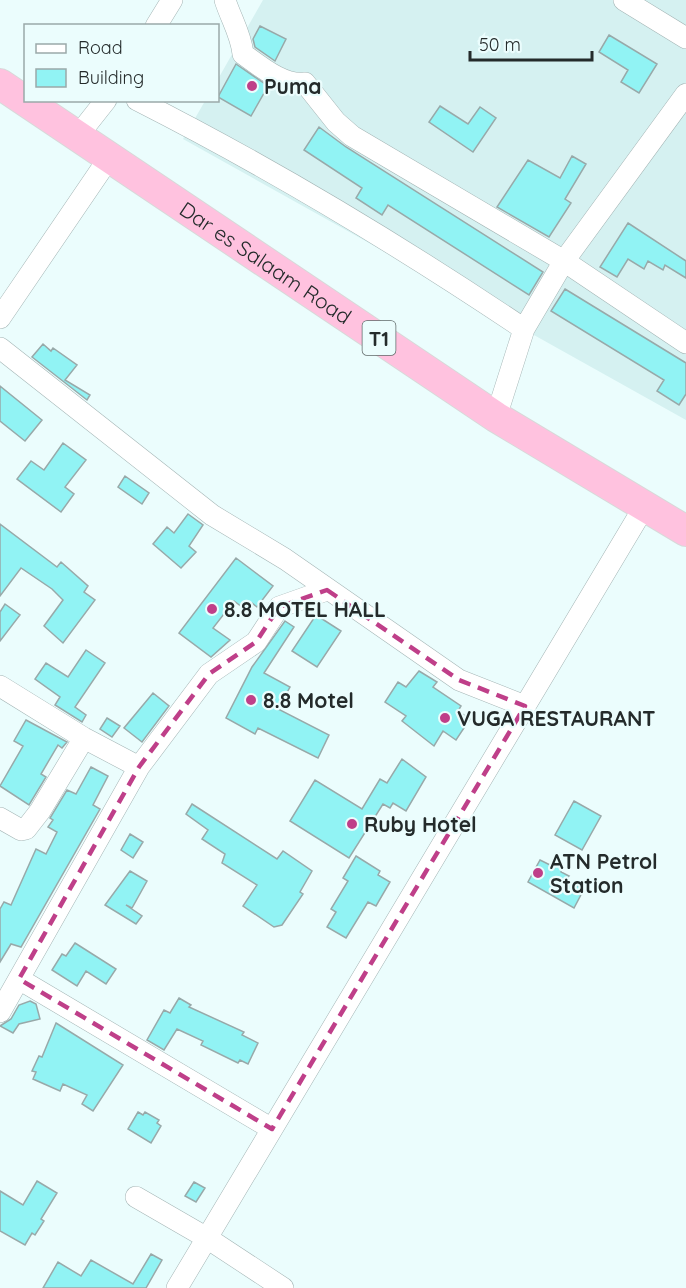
<svg xmlns="http://www.w3.org/2000/svg" width="686" height="1288" font-family="Quicksand,sans-serif">
  <style>
    .built { fill: #d5f1f1 }
    .building { fill: #91f3f4; stroke: #98a9a9; stroke-width: 1.5 }
    .lines { fill: none; stroke-linecap: round; stroke-linejoin: round }
    .minor-casing { stroke: #a4b5b5; stroke-width: 22 }
    .highway-casing { stroke: #d8d9d9; stroke-width: 32 }
    .minor { stroke: #fff; stroke-width: 21 }
    .highway { stroke: #ffc2df; stroke-width: 30 }
    .marked { fill: none; stroke: #bf3f89; stroke-width: 4.5; stroke-dasharray: 12 8; stroke-linejoin: round }
    .poi-dot { fill: #bf3f89; stroke: #ebfdfd; stroke-width: 2 }
    .labels { text-anchor: middle; dominant-baseline: central; stroke-width: 4.5; stroke-linejoin: round; paint-order: stroke }
    .shield { fill: #ebfdfd; stroke: #606a6a; stroke-width: 1.5 }
    .shield-label { font-size: 20px; font-weight: bold; fill: #242b2b }
    .poi-label { font-size: 21px; font-weight: bold; fill: #242b2b; stroke: #ebfdfd; text-anchor: start }
    .street-label { font-size: 21px; fill: #242b2b; stroke: #ebfdfd }
  </style>
  <rect width="100%" height="100%" fill="#ebfdfd"/>
  <path class="built" d="M263,0H686V420L183,139L205,101L218,100V79Z"/>
  <path class="building" d="M260,26L286,39L275,61L255,47L253,39Z
    M609,35L657,64L639,93L621,82L628,70L599,52Z
    M236,64L268,86L251,116L218,97Z
    M440,106L468,124L480,107L496,118L473,152L429,122Z
    M319,127L346,147L543,272L529,295L388,205L382,215L356,198L362,188L304,150Z
    M572,156L586,164L565,199L571,203L549,237L497,207L528,160L560,178Z
    M628,223L686,261V278L665,265L663,270L648,261L644,269L628,259L617,277L600,267Z
    M565,289L686,363V394L679,405L657,391L664,380L551,311Z
    M43,344L51,351L53,348L77,365L65,380L90,395L87,400L32,357Z
    M0,386L42,420L25,441L0,421Z
    M63,443L86,460L65,487L74,494L61,512L17,479L31,461L44,470Z
    M125,476L149,493L142,504L118,487Z
    M188,514L203,525L189,546L196,552L181,568L153,544L167,527L174,533Z
    M0,524L57,567L61,562L88,586L84,592L95,600L63,643L44,626L63,600L52,589L21,568L0,596Z
    M236,558L273,586L257,607L252,603L246,610L234,601L213,628L230,640L211,657L179,633Z
    M5,604L20,615L0,641V612Z
    M316,615L341,631L317,667L292,651Z
    M285,621L294,627L264,673L290,687L278,709L329,735L318,758L258,728L255,734L226,718L252,667Z
    M86,650L105,663L75,707L86,715L82,722L55,705L60,697L35,679L46,663L68,677Z
    M419,671L437,682L433,687L461,706L458,711L470,719L456,740L443,731L434,746L402,721L406,716L385,702L398,682L406,687Z
    M153,693L169,706L142,742L124,728Z
    M107,718L120,726L112,737L100,729Z
    M26,720L67,742L62,748L58,745L41,774L46,777L29,805L0,786L23,746L14,741Z
    M402,759L426,777L406,811L393,803L390,808L383,804L349,858L290,821L315,780L362,809L380,779L387,783Z
    M91,767L108,776L93,805L100,809L21,947L11,944L0,962V909L4,902L11,905L36,849L46,854L57,832L48,827L53,820L50,818L67,790L76,794Z
    M574,801L601,816L582,850L555,835Z
    M192,804L277,859L283,851L312,871L300,892L303,894L282,925L274,927L243,906L257,885L222,863L225,854L202,839L208,830L186,814Z
    M130,834L143,842L133,858L121,850Z
    M356,856L380,871L378,875L390,882L376,906L368,902L346,938L327,927L336,912L331,909L348,881L343,878Z
    M540,860L550,865L552,861L563,867L561,872L569,876L566,879L584,889L574,908L528,882Z
    M130,871L147,881L132,908L126,905L142,916L136,924L105,905Z
    M75,943L116,969L106,984L86,971L77,986L52,970L62,954L66,956Z
    M179,998L191,1005L189,1007L244,1032L242,1035L258,1043L248,1064L240,1060L238,1063L201,1045L203,1041L177,1029L164,1050L147,1040L164,1010L170,1013Z
    M30,1001L36,1004L40,1019L19,1024L13,1033L0,1026L11,1019L19,1005Z
    M56,1023L123,1065L93,1111L82,1104L87,1095L63,1084L60,1091L33,1079L36,1072L32,1071L39,1056L42,1057Z
    M138,1112L143,1115L145,1112L159,1120L157,1123L161,1126L151,1143L128,1129Z
    M37,1181L57,1193L41,1219L44,1221L35,1235L32,1233L25,1245L0,1231V1191L23,1205Z
    M194,1182L205,1188L196,1202L185,1196Z
    M151,1254L162,1260L146,1288H43L58,1262L81,1276L91,1260L133,1284Z"/>
  <g class="lines">
    <defs>
      <path id="minor" d="M225,0C231,19 241,34 243,54C260,66 283,86 305,83L336,122L352,136L564,261L686,343
        M624,0L686,38
        M156,26L172,0
        M137,100C271,168 399,245 524,329
        M76,138L106,100
        M0,318L109,158
        M0,348L212,515L285,559L459,680L525,706
        M496,417L524,329L564,261L686,94
        M0,686L84,738L139,767
        M0,818L21,830L26,829L40,811L84,738
        M19,979L272,1129
        M0,1012L139,767L209,674L256,642L279,607L327,590
        M136,1197L207,1238L283,1288
        M177,1288L644,507"/>
      <g id="highway">
        <path id="s1" d="M0,84L496,417L686,531"/>
      </g>
    </defs>
    <use href="#minor" class="minor-casing"/>
    <use href="#highway" class="highway-casing"/>
    <use href="#minor" class="minor"/>
    <use href="#highway" class="highway"/>
  </g>
  <path class="marked" d="M327,590L459,680L525,706L272,1129L19,979L139,767L209,674L256,642L279,607Z"/>
  <g class="poi-dot">
    <circle cx="252" cy="86" r="6"/>
    <circle cx="212" cy="609" r="6"/>
    <circle cx="251" cy="700" r="6"/>
    <circle cx="445" cy="718" r="6"/>
    <circle cx="352" cy="824" r="6"/>
    <circle cx="538" cy="873" r="6"/>
  </g>
  <g class="labels">
    <rect class="shield" x="362.5" y="321" width="33" height="34" rx="4.5"/>
    <g class="shield-label">
      <text x="379" y="338">T1</text>
    </g>
    <g class="poi-label">
      <text x="264" y="86">Puma</text>
      <text x="224" y="609">8.8 MOTEL HALL</text>
      <text x="263" y="700">8.8 Motel</text>
      <text x="457" y="718">VUGA RESTAURANT</text>
      <text x="364" y="824">Ruby Hotel</text>
      <text x="550" y="861">ATN Petrol<tspan x="550" dy="24">Station</tspan></text>
    </g>
    <g class="street-label">
      <text stroke="none"><textPath href="#s1" startOffset="320">Dar es Salaam Road</textPath></text>
    </g>
  </g>
  <rect x="24" y="24" width="195" height="78" fill="#ebfdfd" stroke="#9ba9a9" stroke-width="1.5"/>
  <rect x="36" y="44" width="30" height="9" fill="#ffffff" stroke="#9ba9a9" stroke-width="1.5"/>
  <text x="78" y="54" font-size="18" fill="#242b2b">Road</text>
  <rect x="36" y="69" width="30" height="18" fill="#91f3f4" stroke="#9ba9a9" stroke-width="1.5"/>
  <text x="78" y="84" font-size="18" fill="#242b2b">Building</text>
  <path d="M470 51v9h122v-9" fill="none" stroke="#242b2b" stroke-width="3"/>
  <text x="479" y="51" font-size="18" fill="#242b2b" stroke="#ebfdfd" stroke-width="4.5" paint-order="stroke">50 m</text>
</svg>
